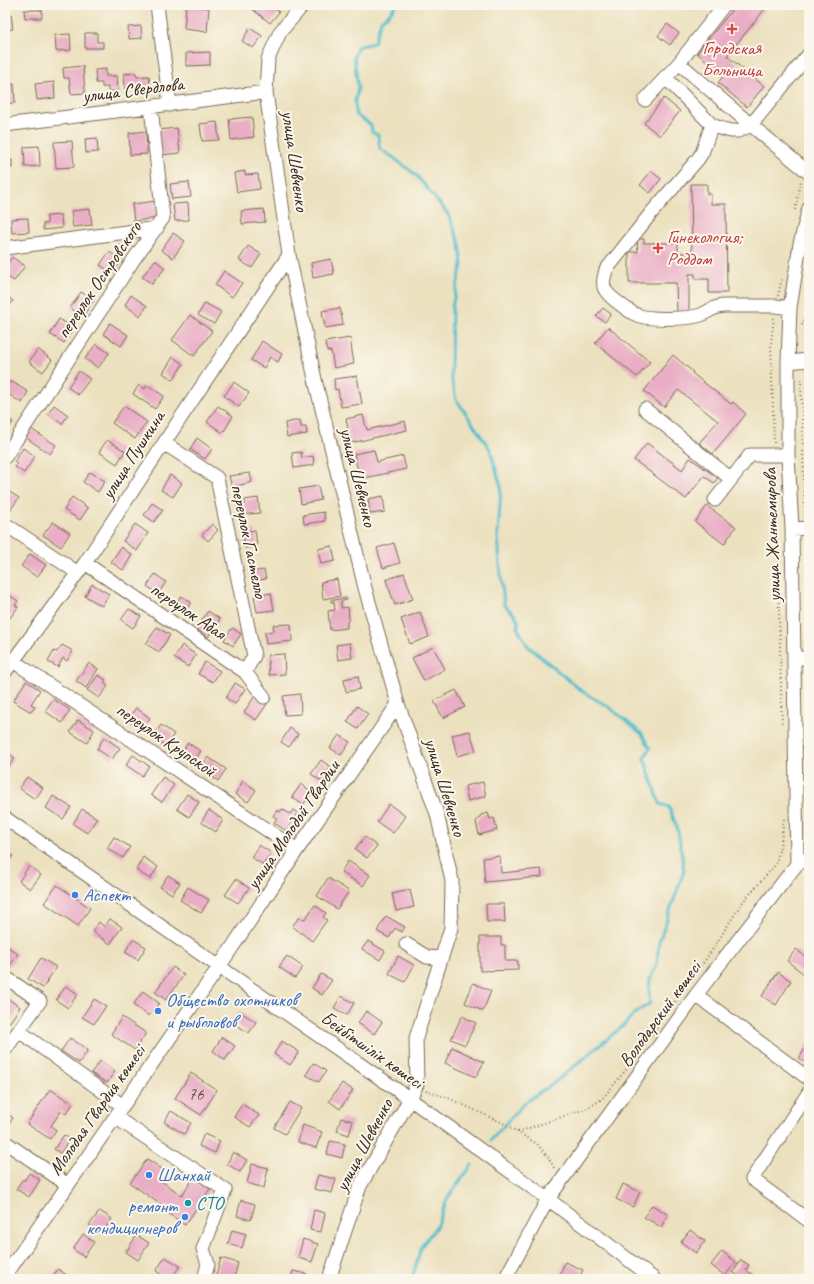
<svg xmlns="http://www.w3.org/2000/svg" width="814" height="1284" font-family="Caveat,sans-serif">
  <style>
    .built { fill: #f7d1c8 }
    .lines { fill: none; stroke-linecap: round; stroke-linejoin: round }
    .stream { stroke: #50bccb; stroke-width: 3 }
    .building { fill: #e9adc5 }
    .minor-casing { stroke: #796a56; stroke-width: 15 }
    .path { stroke: #796a56; stroke-width: 2; stroke-dasharray: 1 3; stroke-linecap: butt }
    .minor { stroke: #fff; stroke-width: 13 }
    .health-dot { fill: #e0444e; stroke: #fbf7ec; stroke-width: 1.5 }
    .shop-dot { fill: #3f7fe0; stroke: #fbf7ec; stroke-width: 1.5 }
    .culture-dot { fill: #0f9aa8; stroke: #fbf7ec; stroke-width: 1.5 }
    .labels { text-anchor: middle; dominant-baseline: central; stroke-width: 4; stroke-linejoin: round; paint-order: stroke }
    .number-label { font-size: 17px; fill: #664b48 }
    .health-label { font-size: 19px; fill: #be3a42; stroke: #fbf7ec }
    .street-label { font-size: 19px; fill: #3b2a1e; stroke: #fbf7ec }
    .shop-label { font-size: 19px; fill: #366cbe; stroke: #fbf7ec; text-anchor: start }
    .culture-label { font-size: 19px; fill: #0d838f; stroke: #fbf7ec; text-anchor: start }
  </style>
  <rect width="100%" height="100%" fill="#fbf7ec"/>
  <filter id="ink" filterUnits="userSpaceOnUse"><feTurbulence type="fractalNoise" baseFrequency=".025" numOctaves="2"/><feDisplacementMap in="SourceGraphic" scale="8" xChannelSelector="R" yChannelSelector="G"/><feConvolveMatrix kernelMatrix="1 2 1 2 8 2 1 2 1" color-interpolation-filters="sRGB"/></filter>
  <filter id="wash" filterUnits="userSpaceOnUse"><feTurbulence type="fractalNoise" baseFrequency=".012" numOctaves="4" result="noise"/><feDisplacementMap in="SourceGraphic" scale="16" xChannelSelector="R" yChannelSelector="G"/><feGaussianBlur stdDeviation="0.9" result="paint"/><feColorMatrix in="noise" values="0 0 0 0 0 0 0 0 0 0 0 0 0 0 0 0 0 1.4 0 .05"/><feComposite in="paint" operator="in"/></filter>
  <g filter="url(#wash)">
    <rect width="100%" height="100%" fill="#ece1bf"/>
    <path class="built" d="M809,322V493L804,328Z"/>
    <g class="lines">
      <path class="stream" d="M396,5L389,14L381,20L374,43L357,47L354,58L358,88L355,101L356,115L371,125L372,132L378,135L380,149L394,158L417,176L448,214L460,244L462,265L452,307L451,377L456,399L490,449L501,487L498,535L500,565L504,605L515,615L518,621V629L528,646L583,692L609,707L642,734L650,748L644,758L660,804L669,807L678,831L684,871L659,942L657,964L650,979L649,990L650,1003L634,1014L623,1026L554,1083L524,1103L491,1140
        M412,1279L421,1247L436,1227L448,1197L472,1165"/>
    </g>
    <g id="blocks">
      <path class="building" d="M254,5H270L279,12L270,23L251,8Z
        M736,5H768L727,56L764,86L747,107L718,83L724,75L697,53Z
        M186,6L209,8L207,32L184,29Z
        M24,10H42V18H25Z
        M5,14H11L13,29L5,30Z
        M667,24L679,33L670,45L658,36Z
        M141,26L142,38L129,39L128,27Z
        M250,28L262,36L253,48L242,41Z
        M85,33H97V42H103V48H85Z
        M70,34L71,50L56,51L55,35Z
        M210,52V65L186,66V53Z
        M83,66L85,93L71,94L69,78H64L63,68Z
        M106,69V76H117L118,91H108V87H102V83H96L95,70Z
        M136,73L137,77L149,76L150,88L125,90L124,74Z
        M54,82L55,98L37,100L35,84Z
        M5,84H14L15,103L5,104Z
        M664,98L680,111L660,136L644,123Z
        M252,117L254,137L231,140L229,119Z
        M217,122L219,140L202,141L200,124Z
        M177,128L180,153L161,155L158,130Z
        M146,131L147,154L130,155L129,133Z
        M97,138L98,152L86,153L85,139Z
        M72,141L74,167L56,168L54,142Z
        M39,146L40,166L25,167L24,147Z
        M12,160V168L5,169V161Z
        M245,171V175L258,174L260,189L237,192L234,173Z
        M651,171L661,179L650,193L640,185Z
        M189,182L191,197L172,199L170,184Z
        M691,184H707V194H711V204H726L727,293H709V279H695V274H689V313H677L676,283H629V252H638L637,239H644V243H678V253H692Z
        M157,201L159,218L134,221L132,204Z
        M188,203L189,220L175,221L173,204Z
        M90,209L92,225L73,227L71,211Z
        M264,209L265,222L242,224L241,211Z
        M61,215L62,228L43,230V224H47V216Z
        M28,218L29,232L12,233L11,219Z
        M173,233L185,241L173,258L161,250Z
        M248,246L261,254L252,268L239,260Z
        M109,252L122,260L113,273L100,265Z
        M12,257L25,266L14,281L5,275V268Z
        M331,259L334,274L313,278L311,263Z
        M155,260L165,268L152,284L142,277Z
        M224,271L242,283L232,297L215,285Z
        M81,292L94,300L83,316L70,308Z
        M5,295L13,301L5,311Z
        M131,295L147,306L140,316L125,305Z
        M205,303L221,312L214,324L198,315Z
        M340,308L343,325L325,328L322,311Z
        M603,308L611,314L605,322L596,316Z
        M190,315L212,331L194,356L172,340Z
        M59,319L74,328L64,343L50,334Z
        M110,323L128,335L121,346L103,334Z
        M608,327L650,362L637,377L595,343Z
        M350,338L354,364L334,368L331,351H327L325,342Z
        M262,341L282,354L278,362L270,357L264,368L251,360Z
        M96,344L109,353L98,368L85,359Z
        M38,349L52,360L43,372L29,362Z
        M673,355L693,372L692,373L731,404L733,402L746,414L713,454L699,443L718,421L678,390L664,407L644,391Z
        M173,357L183,364L173,380L163,373Z
        M79,371L90,379L78,395L68,387Z
        M357,376L362,404L341,407L338,389L335,390L334,379Z
        M11,381L28,392L22,403L5,392V389Z
        M234,382L249,393L239,407L224,396Z
        M139,385L145,389L147,385L164,396L155,409L133,394Z
        M54,405L68,415L62,424L48,414Z
        M124,406L147,422L135,439L112,423Z
        M218,406L233,416L223,433L207,422Z
        M363,415L367,430L405,421L407,430L351,443L346,419Z
        M5,416L13,422L5,433Z
        M300,420L301,427H306L307,434L287,437L285,423Z
        M31,429L56,445L50,454L25,437Z
        M197,438L212,449L205,459L190,449Z
        M107,440L125,451L117,464L99,452Z
        M647,443L682,470L690,458L718,478L714,483L704,476L686,499L634,460Z
        M23,448L35,456L24,473L15,467L17,464L14,462Z
        M374,450L377,462L403,456L406,469L360,479L354,454Z
        M301,452L302,458L313,456L314,465L294,468L292,453Z
        M90,472L105,481L98,492L83,482Z
        M250,473L252,482L232,487L229,476Z
        M170,475L182,483L173,497L161,490Z
        M318,486L321,500L301,504L299,489Z
        M5,489L19,498L11,509L5,505Z
        M383,496L385,512L370,514L368,499Z
        M72,497L88,508L80,520L64,510Z
        M258,498L260,513L239,515L237,506L245,505V500Z
        M152,503L163,510L154,522L144,515Z
        M707,506L736,527L724,544L695,522Z
        M324,512L325,521L304,524L303,515Z
        M53,522L70,533L61,547L43,535Z
        M135,524L148,533L137,551L123,541Z
        M212,524L218,530L208,541L202,535Z
        M255,530L257,546L245,548L243,532Z
        M394,543L400,563L383,568L377,548Z
        M332,546L335,561L321,564L318,549Z
        M121,547L132,555L123,570L111,562Z
        M30,554L46,565L37,577L21,566Z
        M264,570L266,579L251,581L250,572Z
        M404,573L413,599L395,605L386,580Z
        M155,574L166,582L158,594L147,586Z
        M337,579L340,596L323,599L321,582Z
        M92,584L109,594L102,606L85,596Z
        M6,593L18,601L15,605L18,607L10,618L5,615V595Z
        M271,593L274,610L257,612L254,596Z
        M181,596L191,602L185,612L174,606Z
        M346,598L347,600L341,601V608L348,607L349,620L347,622V628L330,630L328,611L335,610L334,602H331V600Z
        M129,609L141,616L133,628L121,620Z
        M208,611L220,619L208,637L196,629Z
        M420,612L429,637L410,644L401,619Z
        M291,624L292,641L266,644L265,632L274,631L273,625Z
        M157,627L170,635L159,652L146,644Z
        M232,628L241,634L233,646L224,640Z
        M350,643L352,658L338,660L336,645Z
        M62,645L73,651L67,661L63,658L58,667L48,662L54,651L57,652Z
        M182,645L196,655L188,667L174,658Z
        M433,647L445,669L424,681L412,658Z
        M284,654L285,674L269,675L268,655Z
        M205,662L220,671L213,682L198,674Z
        M89,663L98,669L86,688L76,681Z
        M98,675L106,680L104,683L108,686L99,698L87,690Z
        M358,676L360,689L346,692L344,679Z
        M26,681L40,690L31,704L35,707L31,712L13,701Z
        M235,683L245,689L235,704L226,698Z
        M456,690L465,707L443,718L434,701Z
        M300,694L301,714L285,715L283,696Z
        M255,696L267,704L256,720L244,712Z
        M53,699L70,710L62,723L45,711Z
        M357,706L368,714L358,729L347,722Z
        M136,708L150,718L142,730L127,720Z
        M78,720L94,730L87,743L70,732Z
        M161,725L174,734L166,746L152,737Z
        M290,728L298,734L289,747L281,742Z
        M470,731L476,751L457,756L452,735Z
        M339,735L350,742L341,755L330,748Z
        M104,737L120,748L112,759L97,749Z
        M188,743L201,751L193,763L180,755Z
        M5,751L15,758L5,771Z
        M133,755L149,766L142,776L126,765Z
        M208,757L226,769L218,781L200,769Z
        M321,760L331,767L321,781L311,774Z
        M27,777L43,788L35,799L19,788Z
        M163,777L174,785L162,802L151,795Z
        M243,781L256,790L248,802L235,794Z
        M483,782L486,796L468,801L465,786Z
        M301,784L312,792L303,805L292,797Z
        M187,794L199,802L189,817L177,809Z
        M53,796L71,807L63,819L46,808Z
        M389,804L405,816L393,833L377,822Z
        M82,809L97,818L87,833L73,824Z
        M282,809L290,814L293,810L298,813L287,831L274,823L277,818L273,816L277,810L280,812Z
        M209,810L223,820L216,832L201,822Z
        M488,813L490,819L494,818L497,830L479,835L476,822L481,815Z
        M114,837L130,847L123,858L107,848Z
        M365,837L377,846L367,858L355,849Z
        M259,845L271,853L263,865L251,857Z
        M5,850L13,856L5,867Z
        M500,856L501,873L541,869L542,877L485,882L483,858Z
        M143,857L158,867L150,879L136,870Z
        M348,861L370,875L363,886L341,872Z
        M29,866L41,875L30,889L19,881Z
        M168,875L180,883L172,894L160,887Z
        M328,878L349,891L337,909L317,896Z
        M236,879L249,888L238,903L225,895Z
        M57,885L90,908L78,926L44,903Z
        M188,887L209,900L201,913L180,900Z
        M410,890L414,907L396,911L392,894Z
        M486,904H504L505,922H487Z
        M315,905L326,913L323,917L327,920L312,941L292,926L299,918L305,919Z
        M386,916L405,927L402,932L395,928L389,938L377,931Z
        M110,919L122,927L110,944L92,931L99,922L104,927Z
        M480,937H501V945H505V961H518V970L480,971Z
        M133,939L146,947L138,960L125,952Z
        M368,941L385,951L380,960L362,949Z
        M5,945L18,954L9,967L5,964Z
        M796,949L809,960V963L807,966L809,968L804,974L787,961Z
        M287,956L303,967L295,978L279,967Z
        M398,956L414,965L405,982L389,974Z
        M41,958L56,967L43,988L28,979Z
        M173,967L184,975L166,1000L155,992Z
        M778,972L791,981L776,1005L762,996Z
        M321,974L332,980L322,995L312,988Z
        M473,983L491,991L483,1011L465,1003Z
        M66,986L78,994L68,1008L56,1000Z
        M143,991L159,1003L149,1016L133,1005Z
        M341,996L354,1003L347,1015L334,1008Z
        M7,998L20,1007L10,1022L5,1019V1001Z
        M94,999L106,1006L94,1024L82,1017Z
        M239,1011L256,1022L249,1033L232,1022Z
        M366,1011L382,1022L374,1034L358,1023Z
        M462,1016L476,1023L465,1045L451,1039Z
        M122,1017L146,1033L135,1050L111,1034Z
        M222,1037L235,1046L225,1060L213,1051Z
        M70,1038L88,1050L79,1063L61,1051Z
        M282,1041L299,1052L290,1065L274,1054Z
        M809,1041V1064L799,1059Z
        M452,1047L484,1062L476,1077L445,1063Z
        M100,1061L115,1071L107,1083L91,1073Z
        M313,1063L326,1071L319,1082L306,1075Z
        M191,1073L217,1090L201,1115L175,1098Z
        M342,1083L353,1090L340,1109L329,1101Z
        M50,1089L73,1104L66,1114L61,1111L51,1126L56,1130L50,1139L27,1124Z
        M290,1102L301,1108L285,1134L274,1128Z
        M242,1104L259,1115L250,1127L234,1117Z
        M171,1111L191,1123L184,1134L164,1122Z
        M5,1112L13,1118L5,1129Z
        M341,1118L353,1121L349,1135L337,1131Z
        M303,1125L322,1132L316,1148L298,1142Z
        M204,1134L220,1141L215,1153L199,1146Z
        M64,1135L70,1139L60,1153L54,1149Z
        M330,1141L345,1144L342,1158L327,1154Z
        M233,1152L247,1160L240,1172L227,1164Z
        M147,1159L164,1170L158,1179L182,1195L194,1177L210,1189L185,1225L169,1214L170,1211L130,1183Z
        M252,1164L268,1168L264,1188L247,1183Z
        M29,1173L40,1180L29,1197L16,1189L22,1180H25Z
        M318,1175L336,1179L332,1193L314,1189Z
        M623,1184L640,1192L633,1207L616,1199Z
        M241,1200L255,1204L251,1220L237,1216Z
        M652,1205L668,1215L661,1227L644,1217Z
        M314,1210L325,1213L321,1232L310,1230Z
        M100,1211L112,1219L101,1234L89,1225Z
        M232,1230L246,1234L242,1248L228,1244Z
        M690,1230L705,1241L696,1253L681,1242Z
        M83,1234L94,1242L84,1257L73,1249Z
        M137,1235L149,1243L138,1260L126,1252Z
        M303,1239L318,1244L312,1262L298,1258Z
        M722,1251L736,1262L725,1276L711,1265Z
        M165,1257L180,1266L171,1279H168L156,1271Z
        M221,1258L238,1263L234,1279H215Z
        M741,1260L749,1265L746,1270L759,1279H736L738,1276L733,1272Z
        M565,1262L583,1270L579,1279H563L559,1277Z
        M58,1269L72,1279H51Z
        M293,1271L307,1274L306,1279H291Z"/>
    </g>
  </g>
  <g filter="url(#ink)">
    <use href="#blocks" fill-opacity="0" stroke="#796a56" stroke-width="1"/>
    <g class="lines">
      <defs>
        <path id="minor" d="M157,5L170,105
          M303,5L280,32L268,59L266,92L289,255L316,384L365,588L398,704L437,814L452,881L451,928L416,1038L417,1084L410,1099L360,1186L329,1279
          M679,63L751,125L809,173
          M665,77L712,125L723,129L731,131H738L751,125L809,54
          M645,100L679,63L724,5
          M5,125L266,92
          M712,125L702,153L698,159L652,212L606,270C601,286 603,291 616,301C623,306 629,312 637,315C648,320 689,319 701,315C710,311 712,307 723,306H776L790,308
          M5,248L157,228
          M788,362L809,360
          M645,409L731,479
          M164,443L217,478L254,656L245,672
          M5,457L134,259L163,218L151,107
          M715,500L750,455H788
          M5,524L78,573
          M792,529L809,528
          M85,563L245,672L264,697
          M794,658H809
          M13,661L297,850
          M5,672L85,563L164,443L289,255
          M5,818L410,1099L548,1199L654,1279
          M797,864L792,529L788,455V362L790,308L800,244L809,208
          M406,944L427,957L441,958
          M5,977L40,1001L5,1050
          M696,995L809,1079
          M19,1031L123,1106
          M809,1092L752,1179L809,1221
          M115,1117L225,1190L203,1249L208,1264L204,1279
          M5,1142L68,1185
          M10,1279L5,1276L219,967L297,850L398,704
          M505,1279L548,1199L696,995L797,864L809,858"/>
      </defs>
      <use href="#minor" class="minor-casing"/>
      <path class="path" d="M795,210L801,181
        M120,244L126,251
        M778,296L782,277
        M802,325L806,317L809,296
        M801,379L805,517
        M774,443L771,344L774,318
        M775,466L782,725
        M806,539L809,611
        M426,1091L446,1097L503,1123L537,1144L549,1158L555,1170
        M518,1132L588,1108L602,1099L630,1065L713,949L741,904L776,864L781,841L784,819"/>
      <use href="#minor" class="minor"/>
    </g>
  </g>
  <g class="health-dot">
    <path d="M730 23h4v4h4v4h-4v4h-4v-4h-4v-4h4z"/>
    <path d="M656 242h4v4h4v4h-4v4h-4v-4h-4v-4h4z"/>
  </g>
  <g class="shop-dot">
    <circle cx="75" cy="895" r="4"/>
    <circle cx="158" cy="1011" r="4"/>
    <circle cx="149" cy="1175" r="4"/>
    <circle cx="185" cy="1217" r="4"/>
  </g>
  <circle class="culture-dot" cx="188" cy="1203" r="4"/>
  <g class="labels">
    <g class="number-label">
      <text x="196" y="1094">76</text>
    </g>
    <g class="health-label">
      <text x="732" y="48">Городская<tspan x="732" dy="22">Больница</tspan></text>
      <text x="667" y="237" text-anchor="start">Гинекология;<tspan x="667" dy="22">Роддом</tspan></text>
    </g>
    <g class="street-label">
      <text transform="translate(133 90) rotate(-7)">улица Свердлова</text>
      <text transform="translate(295 161) rotate(82)">улица Шевченко</text>
      <text transform="translate(99 280) rotate(-56)">переулок Островского</text>
      <text transform="translate(133 455) rotate(-57)">улица Пушкина</text>
      <text transform="translate(358 477) rotate(76)">улица Шевченко</text>
      <text transform="translate(772 535) rotate(-92)">улица Жантемирова</text>
      <text transform="translate(249 541) rotate(78)">переулок Гастелло</text>
      <text transform="translate(188 611) rotate(34)">переулок Абая</text>
      <text transform="translate(166 740) rotate(34)">переулок Крупской</text>
      <text transform="translate(445 787) rotate(73)">улица Шевченко</text>
      <text transform="translate(293 825) rotate(-56)">улица Молодой Гвардии</text>
      <text transform="translate(660 1014) rotate(-54)">Володарский көшесі</text>
      <text transform="translate(372 1050) rotate(35)">Бейбітшілік көшесі</text>
      <text transform="translate(97 1110) rotate(-55)">Молодая Гвардия көшесі</text>
      <text transform="translate(364 1145) rotate(-62)">улица Шевченко</text>
    </g>
    <g class="shop-label">
      <text x="83" y="895">Аспект</text>
      <text x="166" y="1000">Общество охотников<tspan x="166" dy="22">и рыболовов</tspan></text>
      <text x="157" y="1175">Шанхай</text>
      <text x="177" y="1206" text-anchor="end">ремонт<tspan x="177" dy="22">кондиционеров</tspan></text>
    </g>
    <g class="culture-label">
      <text x="196" y="1203">СТО</text>
    </g>
  </g>
  <rect width="814" height="1284" fill="none" stroke="#fbf7ec" stroke-width="20"/>
</svg>
